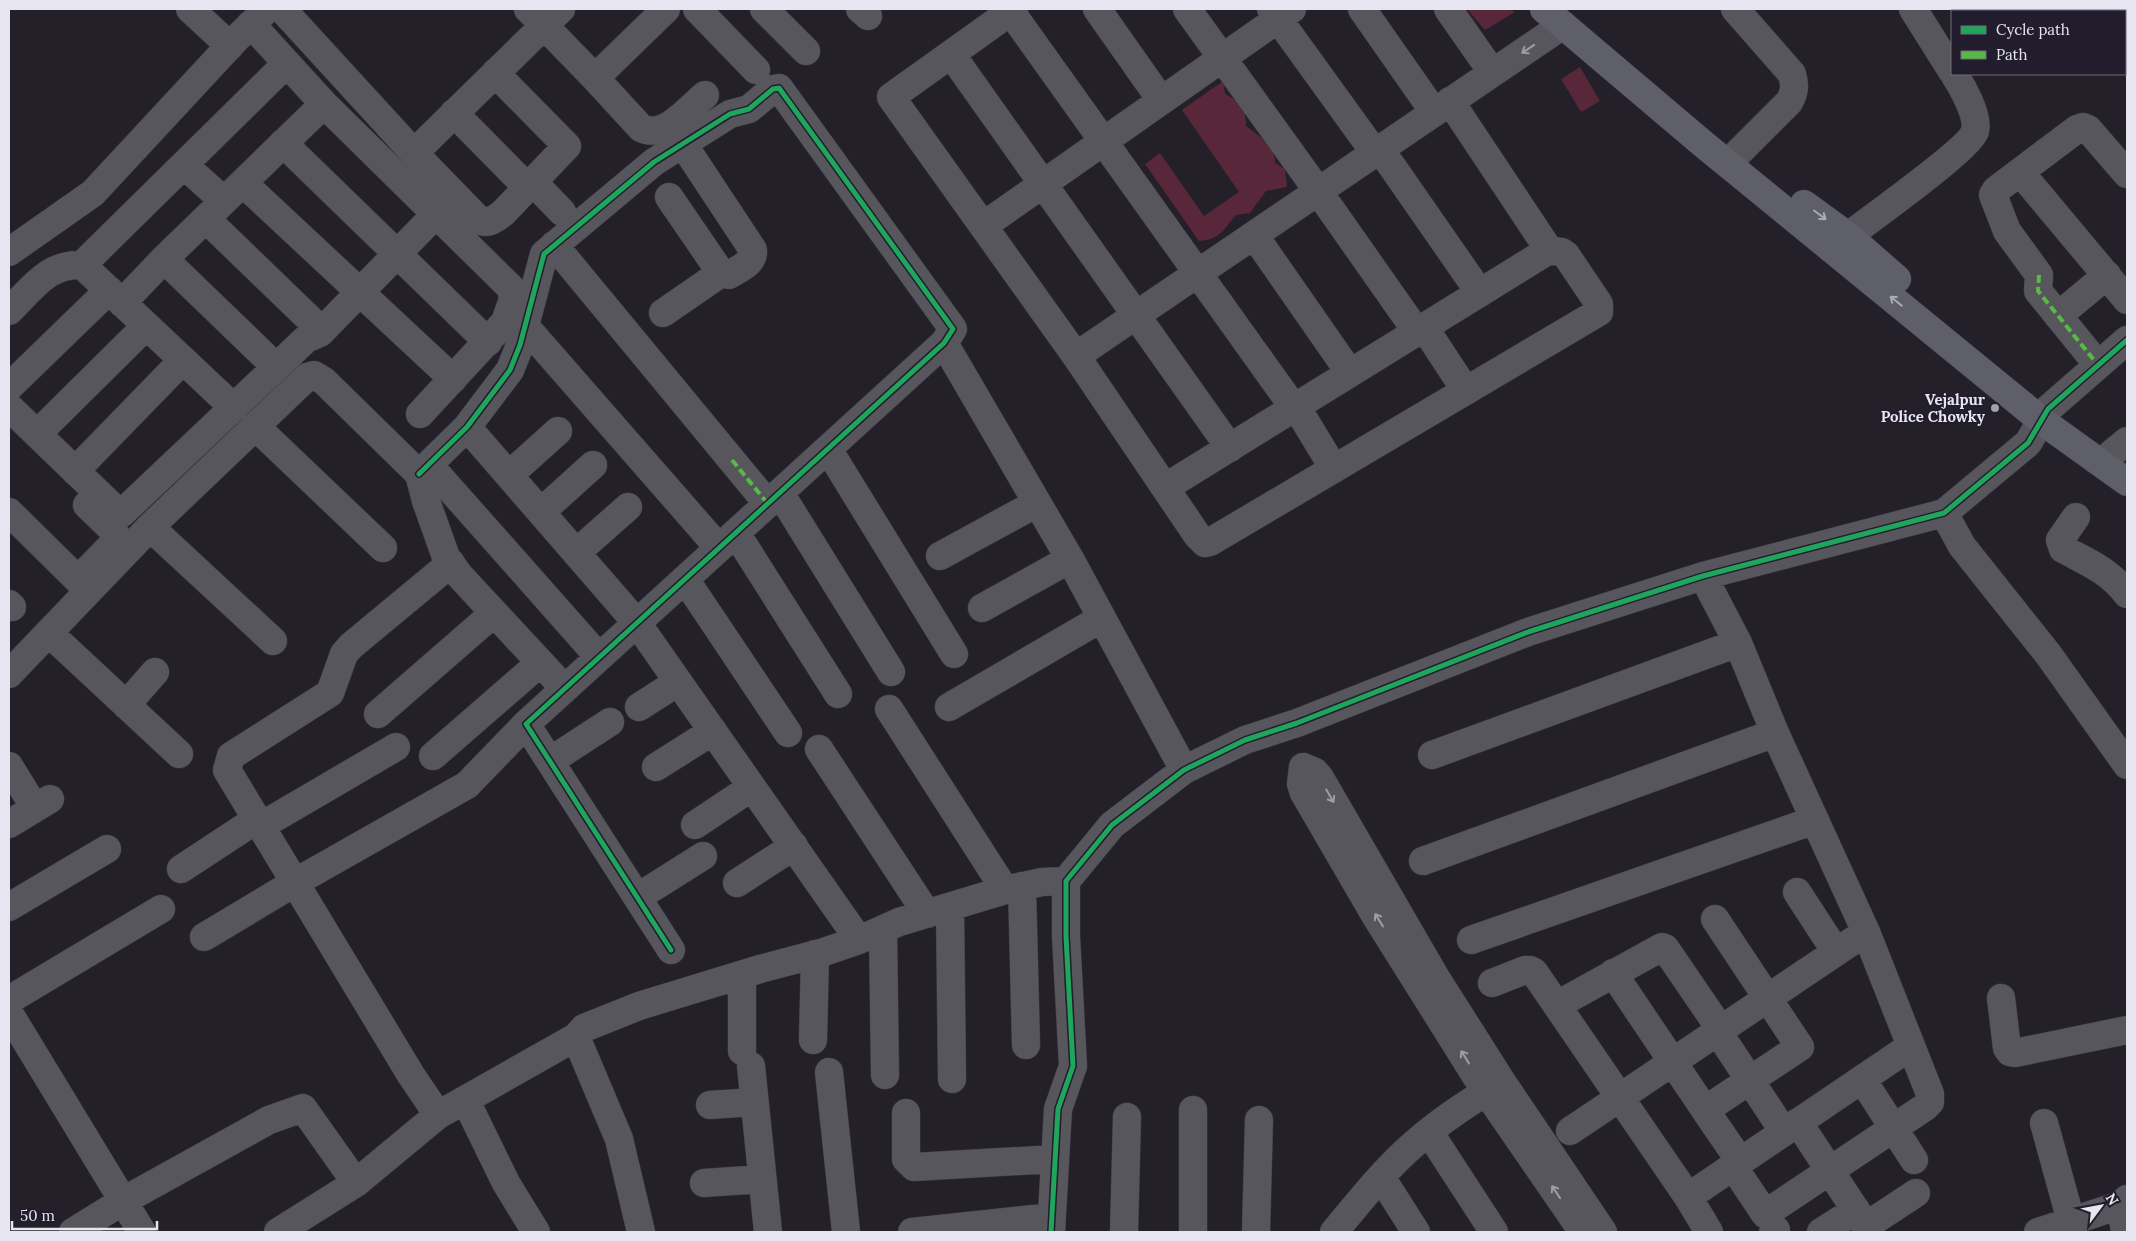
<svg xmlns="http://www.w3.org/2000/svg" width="2136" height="1241" font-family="Lora,serif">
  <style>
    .green { fill: #59273a }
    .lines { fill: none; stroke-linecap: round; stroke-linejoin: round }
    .minor-casing { stroke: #3c3a42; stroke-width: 29 }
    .major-casing { stroke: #3c3a42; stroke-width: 29 }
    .minor { stroke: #57565c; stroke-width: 28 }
    .major { stroke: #5f5f6a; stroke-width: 28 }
    .quiet { stroke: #58b947; stroke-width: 4; stroke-dasharray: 8 4; stroke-linecap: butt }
    .cycleway-casing { stroke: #211d2d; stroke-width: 8 }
    .cycleway { stroke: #20a55d; stroke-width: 5 }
    .oneway { stroke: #9f9ea6 }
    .oneway2 { stroke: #aaa9b4 }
    .poi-dot { fill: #a2a0ab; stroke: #211d2d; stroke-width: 2 }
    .labels { text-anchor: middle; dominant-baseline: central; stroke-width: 4; stroke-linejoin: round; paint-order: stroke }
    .poi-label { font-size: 15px; font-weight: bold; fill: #e7e5f0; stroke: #211d2d; text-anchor: end }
  </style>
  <rect width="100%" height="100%" fill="#23202a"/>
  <path class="green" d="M1467,9H1511L1515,12L1485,30Z
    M1580,67L1600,101L1581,112L1561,79Z
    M1223,81L1225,94C1241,102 1246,108 1246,126C1259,136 1275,145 1275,163L1285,169L1287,187L1266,191L1250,213L1236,215C1223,230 1221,239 1199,241L1145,164L1160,153L1204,216L1239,192L1182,110Z"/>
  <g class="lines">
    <defs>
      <path id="minor" d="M190,9L230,46
        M282,9L414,153L561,9
        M528,9L595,78L666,9
        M697,9L756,70
        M764,9L806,51
        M860,9L868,16
        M1014,9L891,97L1076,356L1197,535L1205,543L1210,542L1599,312V304L1566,255L1562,252L1549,250L1450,101
        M1097,9L1161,100
        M1187,9L1318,191L1417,332
        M1271,9L1375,153
        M1362,9L1434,112
        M1448,9L1492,72
        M1735,9L1792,74C1795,85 1795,92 1789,102L1737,154
        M1913,9L1952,71
        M2051,11L2054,9
        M1011,12L1294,408
        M2125,34L2127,37
        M951,54L1230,448
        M595,78L641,128C664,140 688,109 705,95
        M324,104L511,288L513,299L505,322L420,414
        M454,113L527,187
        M283,143L488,342
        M1380,149L1480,293
        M414,153L479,220C488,225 495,219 503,213L567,146L495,73
        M184,165L224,201
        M2020,172L2127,300
        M532,181L562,212
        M243,183L453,379
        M669,197L721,273
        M206,219L322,331
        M983,226L1292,9
        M1254,235L1350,373
        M1848,236C1868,221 1970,148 1975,131C1979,116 1962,86 1954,74
        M554,245L768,504
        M9,252L93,193L236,39L265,11
        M164,259L276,367
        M82,265L286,64
        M122,303L164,259L324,104L251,24
        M9,311C32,289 48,263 82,265L234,408
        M663,313L721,273L729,275C738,269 754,264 753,250L683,144
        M2058,316L2107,275
        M525,326L719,548
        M1424,327L1466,391
        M944,343L1070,559L1184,770
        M1076,356L1563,25
        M2098,365L2038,291L2039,275L2007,231L1993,195L1996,190L2077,129L2083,127L2088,129L2127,174
        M9,387L109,290
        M1296,406L1334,469
        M9,407L118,512L122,513L306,339L320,333L437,213
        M255,426L383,548
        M467,427L637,623L859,940
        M37,434L146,326
        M828,449L954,654
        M2111,454L2127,441
        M429,465L599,657
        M75,471L183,360
        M419,474L467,427L510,370L520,345L544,254L654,162L730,114L749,109L773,89L779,88L953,329L944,343L526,724L671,950
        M509,475L558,431
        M1166,487L1549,250
        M780,493L891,672
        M9,512L78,580L112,545L116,536L114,531L87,505
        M541,512L593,465
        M1944,513L1962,546L2048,654L2127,765
        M2076,517L2060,540L2063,549C2089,563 2108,570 2127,594
        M150,527L273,641
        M736,533L838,694
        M576,553L628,507
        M940,556L1037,503
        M451,563L351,646L344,654L330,693L231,756L227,770L411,1075L438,1115L576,1037
        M1703,576L1738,643L1775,733L1866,932L1930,1094V1102L1925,1107L1765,1214L1733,1166
        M685,579L788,733
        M9,604L12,607
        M982,608L1070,559
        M49,633L179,754
        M9,674L150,527L307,377L314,375L324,381L419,474L426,501L446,557L460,576L564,688
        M126,705L155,672
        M639,707L678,682
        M949,707L1102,618
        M889,709L1005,890
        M378,714L494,613
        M819,749L927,914
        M1432,755L1738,643
        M433,756L540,663
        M550,761L610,722
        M9,766L35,808
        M656,767L713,731
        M9,824L50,799
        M695,825L752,787
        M261,826L396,747
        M1423,861L1775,733
        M181,869L257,819
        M737,883L794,846
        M1022,886L1026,1045
        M1797,892L1836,952
        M638,897L703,856
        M9,907L107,849
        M950,907L952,1079
        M1715,919L1800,1047L1705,1110L1740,1161
        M883,930L885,1075
        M204,937L294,883L467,785L526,724
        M1471,940L1815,820
        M1613,973L1705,1110
        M742,975V1051
        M1492,983L1525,970H1530L1534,972L1688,1197L1911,1046
        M2001,998L2007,1048L2010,1052L2015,1053L2127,1030
        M9,1000L161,909
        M1557,1005L1662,947L1665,948L1721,1030
        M9,1013L142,1232
        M1718,1032L1784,1132
        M813,1040L815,954
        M751,1066L768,1232
        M829,1072L846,1232
        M1862,1079L1914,1160
        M466,1101L506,1183L536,1232
        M710,1105L754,1102
        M906,1113V1159L914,1167L1055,1159
        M1798,1122L1870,1232
        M2044,1123L2071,1221
        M1570,1131L1866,932
        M1429,1132L1494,1232
        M1381,1177L1416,1232
        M704,1183L762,1179
        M1688,1197L1709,1232
        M1866,1226L1916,1193
        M73,1232L123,1201L269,1120L303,1108L356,1183
        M278,1232L356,1183L438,1115
        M641,1232L619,1139L576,1037L584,1028L639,1006L760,969L824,952L859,940L899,922L1005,890L1042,882L1066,881
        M912,1232L1051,1217
        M1051,1232L1058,1109L1073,1066L1066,936V881L1112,825L1184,770L1245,740L1297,723L1528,632L1703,576L1944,513L2028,443L2048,409L2127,340
        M1124,1232L1127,1117
        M1193,1232V1110
        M1256,1232L1259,1120
        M1334,1232C1359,1202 1384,1170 1414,1144C1441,1120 1471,1101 1502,1082
        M1583,1232L1481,1084L1375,915L1304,793L1301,784L1303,767L1315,772L1320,778L1436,978L1502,1082L1603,1232
        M1773,1232L1776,1230
        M1821,1232L1856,1210
        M2038,1232L2121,1205
        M2125,1232L2121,1205L2127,1199"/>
      <path id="major" d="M1544,9L1702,143L2042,421L2127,482
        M1804,204L1848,236L1897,279"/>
    </defs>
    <use href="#minor" class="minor-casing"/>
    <use href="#major" class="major-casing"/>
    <use href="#minor" class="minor"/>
    <use href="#major" class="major"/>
    <path class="quiet" d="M2039,275L2038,291L2098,365
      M732,460L768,504"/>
    <defs>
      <path id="cycleway" d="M419,474L467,427L510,370L520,345L544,254L654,162L730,114L749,109L773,89L779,88L953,329L944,343L526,724L671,950
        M1051,1232L1058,1109L1073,1066L1066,936V881L1112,825L1184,770L1245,740L1297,723L1528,632L1703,576L1944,513L2028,443L2048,409L2127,340"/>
    </defs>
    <use href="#cycleway" class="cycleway-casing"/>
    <use href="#cycleway" class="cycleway"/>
  </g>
  <defs><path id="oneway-shaft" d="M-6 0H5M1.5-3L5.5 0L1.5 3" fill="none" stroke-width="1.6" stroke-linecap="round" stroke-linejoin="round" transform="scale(1.25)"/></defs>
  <g class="oneway">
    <use href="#oneway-shaft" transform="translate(1528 49) rotate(146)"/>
    <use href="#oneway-shaft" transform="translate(1330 796) rotate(60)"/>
    <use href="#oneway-shaft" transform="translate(1379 920) rotate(-122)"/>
    <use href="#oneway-shaft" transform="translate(1465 1057) rotate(-122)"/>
    <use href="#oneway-shaft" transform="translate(1556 1192) rotate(-124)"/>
  </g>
  <g class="oneway2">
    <use href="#oneway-shaft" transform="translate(1820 215) rotate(37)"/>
    <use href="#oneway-shaft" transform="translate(1896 301) rotate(-141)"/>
  </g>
  <circle class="poi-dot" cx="1995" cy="408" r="5"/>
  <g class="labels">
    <g class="poi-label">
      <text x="1985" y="399">Vejalpur<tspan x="1985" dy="17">Police Chowky</tspan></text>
    </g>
  </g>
  <rect width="2136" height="1241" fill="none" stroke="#e7e5f0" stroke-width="20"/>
  <rect x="1951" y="10" width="175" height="65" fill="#211d2d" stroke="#706d7b"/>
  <rect x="1961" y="26" width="25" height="8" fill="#20a55d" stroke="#706d7b"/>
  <text x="1996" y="35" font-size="15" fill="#e7e5f0">Cycle path</text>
  <rect x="1961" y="51" width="25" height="8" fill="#58b947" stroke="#706d7b"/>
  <text x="1996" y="60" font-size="15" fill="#e7e5f0">Path</text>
  <g transform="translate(2101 1206) rotate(58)" stroke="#211d2d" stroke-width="4" paint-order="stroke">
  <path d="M0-4L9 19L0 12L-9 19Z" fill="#e7e5f0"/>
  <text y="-8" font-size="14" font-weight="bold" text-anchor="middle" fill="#e7e5f0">N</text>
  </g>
  <path d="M12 1221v8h145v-8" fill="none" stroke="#e7e5f0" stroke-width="2.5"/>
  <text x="20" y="1221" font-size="15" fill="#e7e5f0" stroke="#211d2d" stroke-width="4" paint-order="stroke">50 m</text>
</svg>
